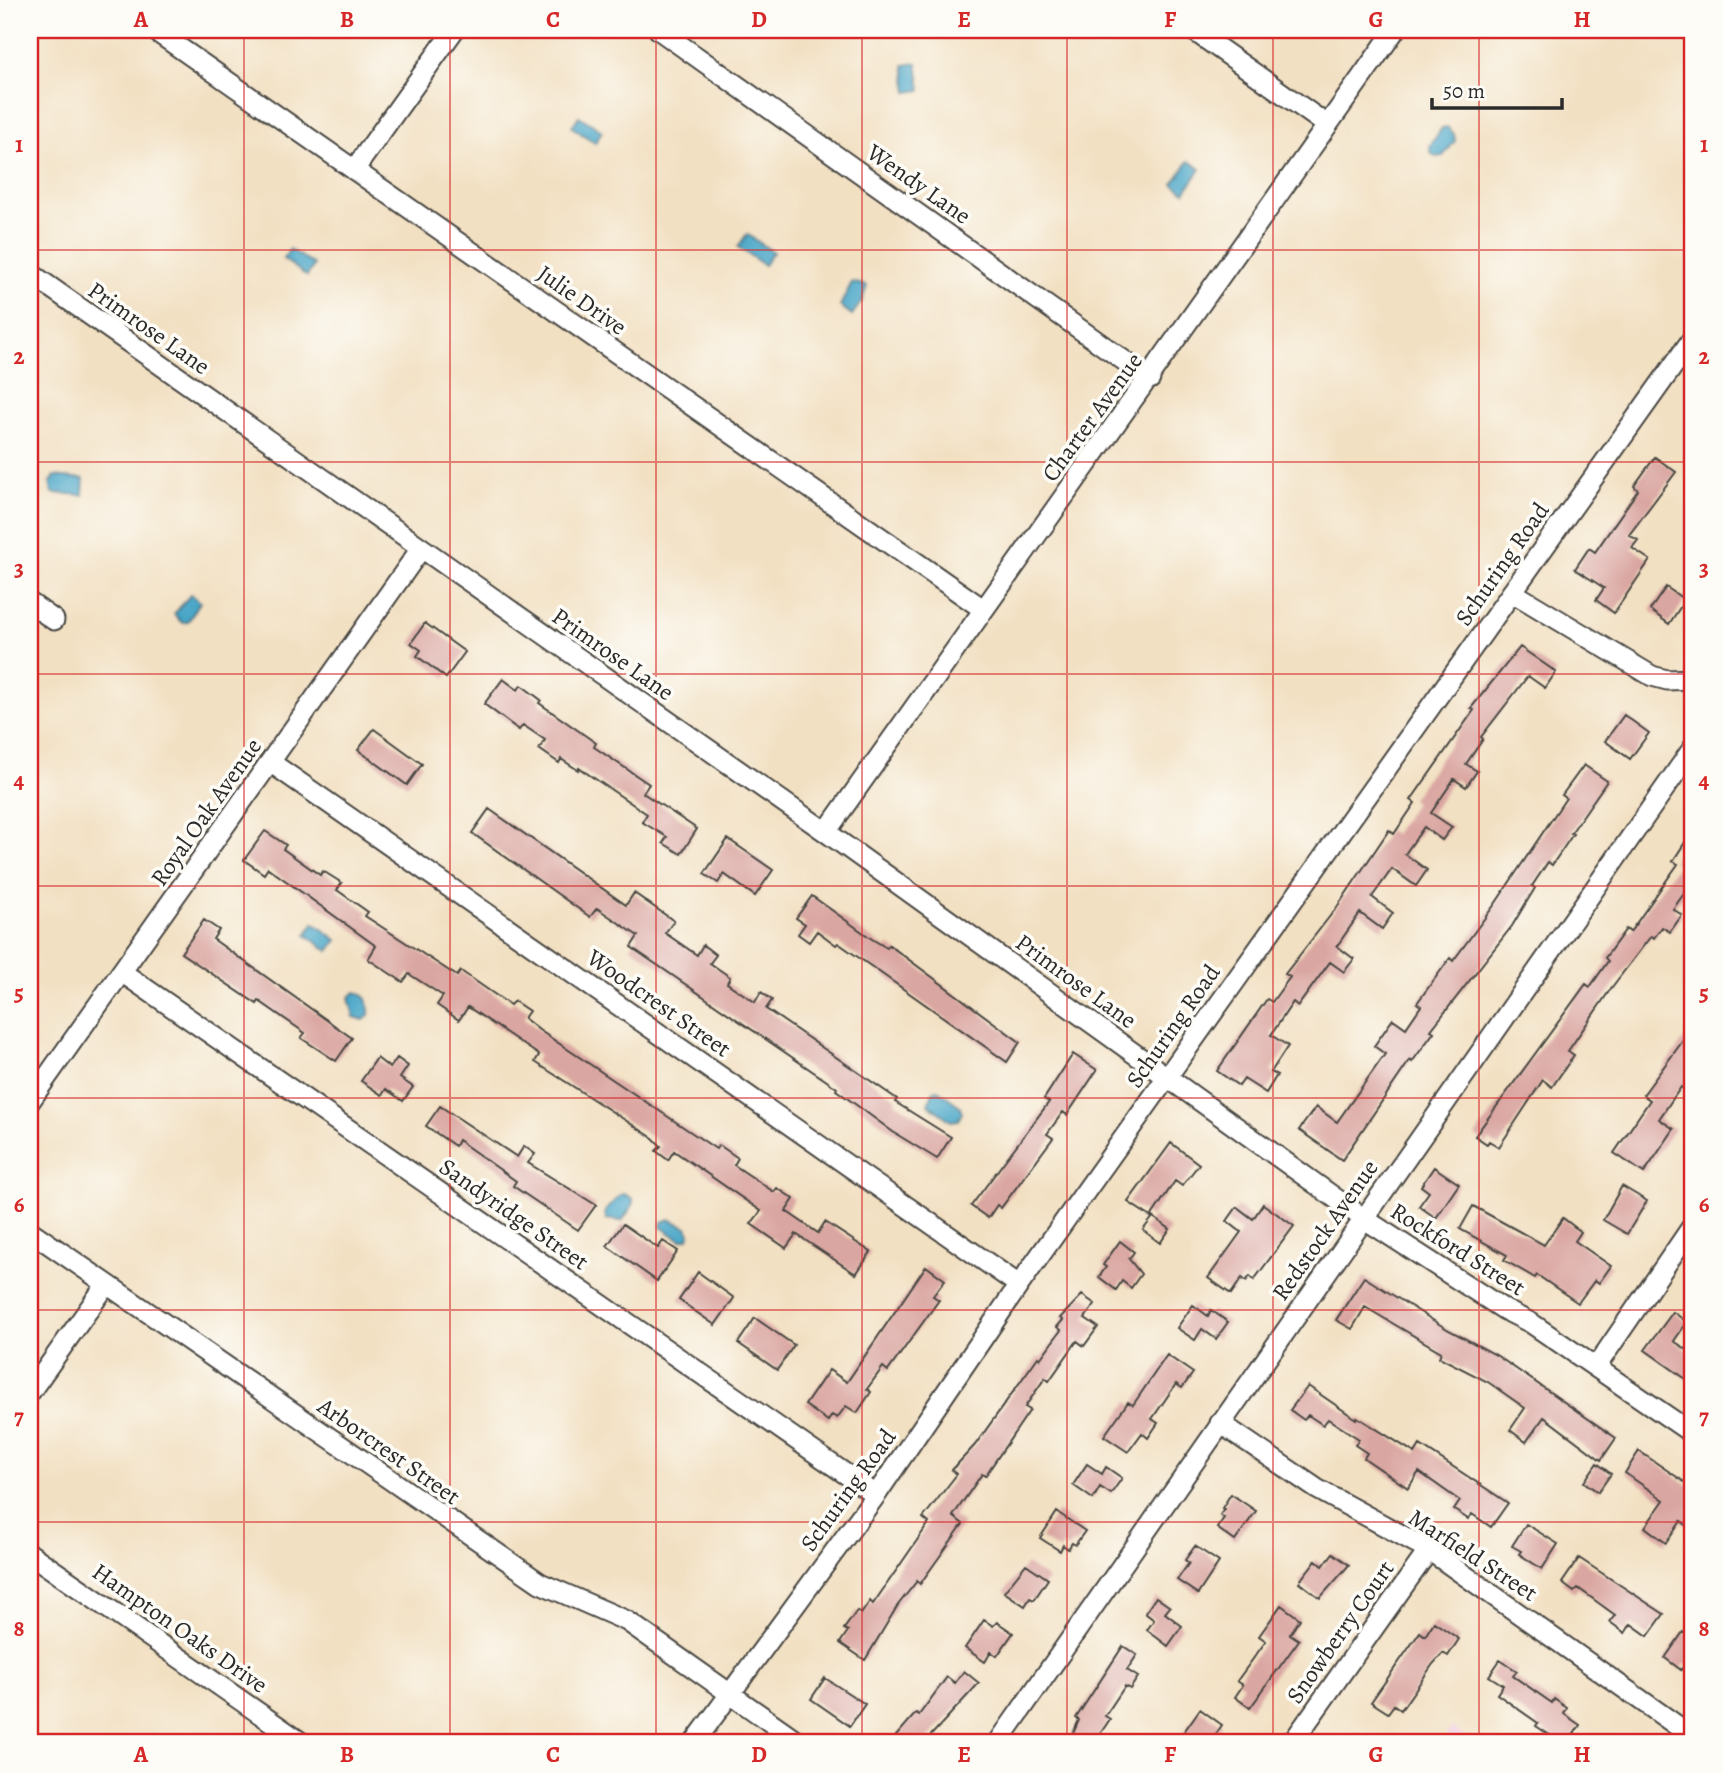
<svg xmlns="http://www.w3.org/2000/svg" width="1723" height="1773" font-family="Alegreya,serif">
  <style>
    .built { fill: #f3cfdf }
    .water { fill: #48a6c7; stroke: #3a6879; stroke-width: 2 }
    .building { fill: #daa6a1 }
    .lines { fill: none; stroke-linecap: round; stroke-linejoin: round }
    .minor-casing { stroke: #494642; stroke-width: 23 }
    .minor { stroke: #fff; stroke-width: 19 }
    .grid { fill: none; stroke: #d62828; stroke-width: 2; stroke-opacity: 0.55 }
    .labels { text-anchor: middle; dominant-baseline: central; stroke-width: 7; stroke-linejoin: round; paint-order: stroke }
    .street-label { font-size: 24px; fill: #2b2b2b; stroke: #fdfcf7 }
    .neatline { fill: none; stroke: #d62828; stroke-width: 2.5 }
    .grid-label { font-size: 23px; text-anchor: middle; font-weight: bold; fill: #d62828 }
  </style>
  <rect width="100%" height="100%" fill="#fdfcf7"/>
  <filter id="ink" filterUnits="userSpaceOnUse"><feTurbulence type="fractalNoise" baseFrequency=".0143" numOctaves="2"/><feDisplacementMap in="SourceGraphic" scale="14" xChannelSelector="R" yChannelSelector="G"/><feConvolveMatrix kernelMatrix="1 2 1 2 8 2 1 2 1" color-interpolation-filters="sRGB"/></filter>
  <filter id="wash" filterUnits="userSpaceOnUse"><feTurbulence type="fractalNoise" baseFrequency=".00686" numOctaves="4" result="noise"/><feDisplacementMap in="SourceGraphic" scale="28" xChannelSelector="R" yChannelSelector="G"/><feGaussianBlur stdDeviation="1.57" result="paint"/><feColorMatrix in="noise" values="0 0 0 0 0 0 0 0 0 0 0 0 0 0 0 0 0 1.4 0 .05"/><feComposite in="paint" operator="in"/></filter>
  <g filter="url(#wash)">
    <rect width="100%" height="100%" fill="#f2e0c2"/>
    <path class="built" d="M1452,1727L1474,1743H1440Z"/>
    <path class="water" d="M917,63L921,90L908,92L904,65Z
      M579,116L602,131L595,143L572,127Z
      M1447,127L1454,134L1455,141L1443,156L1436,157L1431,153L1430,146L1442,128Z
      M1189,161L1201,169L1185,192L1173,184Z
      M747,234L773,252L764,265L738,247Z
      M290,249L314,265L307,276L283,259Z
      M852,282L867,286L862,301L852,315L840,306Z
      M54,476L84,479L83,495L52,493L50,481H53Z
      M191,594L200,602L188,622L182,623L174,614Z
      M314,923L337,940L329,951L306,935Z
      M355,992C366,993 370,1005 369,1015L364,1020L354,1017L349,998Z
      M937,1089L960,1106L962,1113L958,1120L951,1121L928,1104L934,1090Z
      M625,1194L633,1199V1205L622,1221L606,1219L605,1211L620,1195Z
      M669,1219L687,1227L690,1233L688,1238L681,1240L661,1227L662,1222Z"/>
    <g id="blocks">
      <path class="building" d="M1655,457L1676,472L1629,535L1638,540L1632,548L1650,560L1614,613L1596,600L1604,588L1575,569L1589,548L1595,552L1638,490L1634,486Z
        M1666,587L1685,600L1669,624L1650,610Z
        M425,623L465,652L446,678L417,656L421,650L411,643Z
        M1520,647L1556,672L1545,688L1528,676L1481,737L1483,739L1466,764L1477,771L1466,787L1454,779L1431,813L1452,827L1442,840L1424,827L1405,854L1427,870L1416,886L1392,869L1372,897L1393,913L1382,929L1360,913L1337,946L1354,959L1344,972L1330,962L1298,1006L1293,1002L1271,1035L1288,1046L1271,1072L1277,1075L1266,1093L1244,1079L1239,1086L1217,1071L1267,999L1272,1002L1290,977L1285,974L1337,907L1389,830L1394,834L1415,803L1411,800L1474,710L1471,708Z
        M503,679L518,690L521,685L541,700L539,703L596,743L594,747L649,784L643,793L697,829L681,854L663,843L667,837L642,822L647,814L579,768L578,770L561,759L559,763L539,749L545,740L523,725L519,730L484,704Z
        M1624,715L1649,733L1630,759L1605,741Z
        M374,729L422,764L407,785L358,750Z
        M1584,765L1607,781L1571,833L1573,834L1552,865L1548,862L1532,886L1535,888L1512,926L1431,1030L1434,1032L1412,1062L1410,1060L1342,1160L1299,1130L1316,1107L1337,1122L1385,1054L1374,1046L1393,1019L1406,1028L1421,1006L1417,1003L1450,958L1453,961L1495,904L1566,798L1562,795Z
        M489,809L626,905L634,893L674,921L665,933L697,955L703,945L716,955L710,963L730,977L727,983L755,1002L761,992L772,1000L766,1009L897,1099L895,1102L951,1137L937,1159L893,1132L836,1090L837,1088L631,947L638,936L597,908L590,917L472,833Z
        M1693,830V881L1673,909L1682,915L1670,932L1662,927L1654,938L1651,936L1612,987L1568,1051L1574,1055L1552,1087L1543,1080L1499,1147L1489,1141L1487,1144L1475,1136L1586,984L1590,987L1608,961L1605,958L1626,929L1630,932L1678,864L1673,861Z
        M265,831L286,845L283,849L320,875L323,871L342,883L337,890L368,912L365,916L457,976L461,971L510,1005L514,1001L529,1011L524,1018L539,1030L716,1149L719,1145L738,1158L734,1165L774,1192L777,1188L794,1199L786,1211L818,1233L825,1222L871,1252L856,1274L796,1234L786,1248L751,1224L761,1211L674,1151L668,1160L656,1151L661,1146L653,1138L535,1062L539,1055L468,1007L459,1020L437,1005L443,996L409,974L403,982L368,959L376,946L268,868L264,874L244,860Z
        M728,839L773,870L755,896L724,874L718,883L704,874Z
        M812,896L872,939L887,948L889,945L1020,1042L1007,1062L838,943L836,945L817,931L809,942L798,934L805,924L796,918Z
        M204,920L219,930L213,939L352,1038L336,1061L301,1038L305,1033L259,1001L257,1004L181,953Z
        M1693,1027V1083L1688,1091L1681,1087L1659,1119L1674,1129L1644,1173L1614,1153L1650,1100L1643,1095Z
        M1073,1054L1097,1070L1067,1115L1063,1112L1047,1134L1053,1138L1001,1208L997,1205L988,1218L971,1206L1049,1102L1044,1099Z
        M377,1058L390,1068L397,1058L408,1066L400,1078L413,1087L403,1101L386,1089L382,1095L361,1081Z
        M440,1106L517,1157L524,1146L535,1154L528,1163L596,1205L578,1230L513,1186L516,1181L458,1140L455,1146L426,1126Z
        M1171,1143L1199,1164L1182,1186L1175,1181L1151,1217L1128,1202Z
        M1434,1167L1459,1184L1436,1218L1419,1206L1429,1192L1421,1186Z
        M1622,1186L1647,1201L1627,1234L1603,1220Z
        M1263,1204L1294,1226L1254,1280L1250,1276L1246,1281L1242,1278L1231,1294L1208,1278L1241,1232L1227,1221L1237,1207L1253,1219Z
        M1473,1206L1544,1245L1563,1218L1581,1232L1575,1241L1611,1266L1599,1283L1595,1280L1578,1303L1537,1275L1535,1278L1504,1260L1507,1255L1460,1229Z
        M1153,1217L1170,1229L1160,1243L1143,1230Z
        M623,1224L658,1248L663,1241L678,1251L657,1281L607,1246Z
        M1120,1241L1134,1252L1129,1259L1141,1274L1131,1288L1122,1281L1116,1290L1099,1277L1106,1267L1103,1265Z
        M926,1266L945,1280L933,1296L939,1300L888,1371L883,1367L867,1389L871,1392L857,1413L846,1406L837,1418L832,1415L828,1421L805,1405L829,1370L847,1382Z
        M698,1272L734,1298L715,1325L679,1300Z
        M1364,1277L1447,1329L1496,1355L1616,1438L1601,1460L1544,1417L1526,1442L1510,1430L1525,1408L1488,1382L1439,1357L1441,1352L1365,1307L1352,1329L1336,1320Z
        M1082,1295L1095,1304L1085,1318L1098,1327L1084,1346L1077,1341L1049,1381L1045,1378L1025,1407L1030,1410L985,1476L982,1474L953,1516L963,1524L920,1584L917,1581L898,1605L865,1660L840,1643L848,1631L844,1629L857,1611L861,1614L870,1601L873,1604L929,1523L923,1518L957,1474L952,1470L975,1445L1038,1357L1040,1359L1061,1330L1057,1327L1063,1320L1060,1318Z
        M1193,1305L1208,1316L1211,1310L1228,1322L1216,1339L1202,1329L1195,1340L1177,1328Z
        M1673,1312L1687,1322L1674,1341L1693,1354V1384L1645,1350Z
        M755,1318L794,1345L777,1370L738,1343Z
        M1167,1355L1193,1373L1182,1388L1176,1384L1152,1419L1158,1423L1148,1438L1142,1433L1128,1452L1104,1436L1128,1402L1133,1405Z
        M1308,1386L1356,1419L1357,1417L1415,1453L1420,1445L1508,1503L1491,1527L1472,1514L1468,1519L1454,1510L1460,1501L1419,1472L1408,1488L1364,1458L1367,1453L1355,1445L1359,1439L1328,1419L1323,1425L1308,1415L1304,1420L1290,1410Z
        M1639,1451L1693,1488V1530L1681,1521L1666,1543L1645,1527L1664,1500L1625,1473Z
        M1597,1463L1611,1474L1598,1492L1584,1482Z
        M1087,1464L1102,1474L1106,1467L1122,1478L1111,1494L1100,1487L1093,1499L1073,1485Z
        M1231,1494L1256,1511L1235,1541L1217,1528L1224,1518L1220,1515L1224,1509L1222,1508Z
        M1057,1512L1085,1531L1075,1545L1072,1543L1068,1549L1063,1545L1060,1551L1040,1538Z
        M1526,1524L1558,1544L1542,1569L1519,1554L1521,1551L1512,1546Z
        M1195,1546L1219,1562L1198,1594L1177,1580L1189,1563L1185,1560Z
        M1333,1553L1349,1565L1320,1598L1299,1582L1316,1560L1323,1566Z
        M1579,1558L1664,1614L1648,1636L1631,1624L1625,1633L1610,1622L1615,1615L1578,1588L1574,1592L1562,1583Z
        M1026,1564L1048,1579L1034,1600L1030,1598L1025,1606L1004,1592Z
        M1156,1597L1170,1607L1165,1613L1182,1626L1168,1646L1147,1630L1154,1620L1145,1613Z
        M1281,1605L1300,1619L1290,1634L1299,1640L1250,1708L1235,1697L1243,1685L1237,1681L1266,1641L1259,1636Z
        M984,1620L993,1626L997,1622L1013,1633L997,1656L991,1652L985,1662L965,1648Z
        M1434,1622L1459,1639L1448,1656L1443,1653L1433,1664L1401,1710L1394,1705L1388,1713L1371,1702L1420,1632L1425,1636Z
        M1683,1632L1693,1639V1670L1685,1664L1681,1670L1665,1658Z
        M1123,1646L1137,1655L1127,1670L1138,1677L1130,1689L1125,1686L1105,1716L1110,1719L1094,1743H1078L1071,1738L1079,1720L1076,1718Z
        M1500,1660L1517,1671L1513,1676L1552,1703L1554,1699L1567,1708L1564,1714L1580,1725L1568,1743H1562L1536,1726L1538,1723L1497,1694L1503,1685L1489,1676Z
        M964,1671L979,1683L924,1743H890L916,1713L919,1715L947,1677L955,1683Z
        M825,1678L865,1704L850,1726L811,1699Z
        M1200,1709L1222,1725L1210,1743H1176Z"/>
    </g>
  </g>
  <g filter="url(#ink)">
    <use href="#blocks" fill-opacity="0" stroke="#494642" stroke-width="2"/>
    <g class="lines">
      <defs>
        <path id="minor" d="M154,30L983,609
          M659,30L1150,379
          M1193,30L1327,125
          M354,170L454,30
          M30,273L826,832L1363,1218L1505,1310L1531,1323L1693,1434
          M1512,592L1652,676L1667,680L1693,679
          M30,603L54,620
          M270,762L1019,1285
          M826,832L1395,30
          M123,973L876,1495
          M30,1101L420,550
          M30,1231L540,1583L627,1621L800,1743
          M1596,1367L1693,1225
          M30,1392L106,1285
          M1220,1423L1317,1489L1429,1550L1693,1737
          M30,1554L302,1743
          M694,1743L876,1495L1019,1285L1693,338
          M998,1743L1693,748
          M1292,1743L1429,1550"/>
      </defs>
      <use href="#minor" class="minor-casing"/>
      <use href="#minor" class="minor"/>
    </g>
  </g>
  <path class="grid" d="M244,30V1743M450,30V1743M656,30V1743M862,30V1743M1067,30V1743M1273,30V1743M1479,30V1743M30,250H1693M30,462H1693M30,674H1693M30,886H1693M30,1098H1693M30,1310H1693M30,1522H1693"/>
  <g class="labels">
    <g class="street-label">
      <text transform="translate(919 184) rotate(35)">Wendy Lane</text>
      <text transform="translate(582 300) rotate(35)">Julie Drive</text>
      <text transform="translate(149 328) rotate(35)">Primrose Lane</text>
      <text transform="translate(1092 417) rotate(-54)">Charter Avenue</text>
      <text transform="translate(1502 564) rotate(-55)">Schuring Road</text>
      <text transform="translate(613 654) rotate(35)">Primrose Lane</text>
      <text transform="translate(206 812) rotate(-55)">Royal Oak Avenue</text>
      <text transform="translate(1076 981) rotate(36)">Primrose Lane</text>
      <text transform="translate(659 1003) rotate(35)">Woodcrest Street</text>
      <text transform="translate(1173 1026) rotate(-55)">Schuring Road</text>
      <text transform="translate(514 1214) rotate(35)">Sandyridge Street</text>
      <text transform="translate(1325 1230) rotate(-55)">Redstock Avenue</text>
      <text transform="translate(1458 1249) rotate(32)">Rockford Street</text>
      <text transform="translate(389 1451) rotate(35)">Arborcrest Street</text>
      <text transform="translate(848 1490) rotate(-54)">Schuring Road</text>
      <text transform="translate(1473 1555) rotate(33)">Marfield Street</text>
      <text transform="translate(180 1628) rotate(35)">Hampton Oaks Drive</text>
      <text transform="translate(1340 1632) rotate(-55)">Snowberry Court</text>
    </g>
  </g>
  <rect width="1723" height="1773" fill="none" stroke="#fdfcf7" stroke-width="77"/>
  <path d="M1432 98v10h130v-10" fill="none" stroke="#2b2b2b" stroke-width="3.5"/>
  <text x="1443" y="98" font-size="21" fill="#2b2b2b" stroke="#fdfcf7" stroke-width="5" paint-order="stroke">50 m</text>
  <rect x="38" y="38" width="1646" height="1696" class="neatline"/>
  <g class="grid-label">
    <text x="141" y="27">A</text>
    <text x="347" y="27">B</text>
    <text x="553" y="27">C</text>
    <text x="759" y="27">D</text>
    <text x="964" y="27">E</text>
    <text x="1170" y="27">F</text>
    <text x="1376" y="27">G</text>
    <text x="1582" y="27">H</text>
    <text x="19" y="152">1</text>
    <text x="1704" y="152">1</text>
    <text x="19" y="364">2</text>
    <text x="1704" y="364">2</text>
    <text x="19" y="576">3</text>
    <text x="1704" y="576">3</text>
    <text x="19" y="788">4</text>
    <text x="1704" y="788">4</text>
    <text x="19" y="1000">5</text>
    <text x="1704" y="1000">5</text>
    <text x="19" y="1212">6</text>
    <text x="1704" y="1212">6</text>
    <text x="19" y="1424">7</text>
    <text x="1704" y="1424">7</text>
    <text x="19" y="1636">8</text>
    <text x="1704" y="1636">8</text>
    <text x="141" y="1762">A</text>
    <text x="347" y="1762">B</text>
    <text x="553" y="1762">C</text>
    <text x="759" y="1762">D</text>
    <text x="964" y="1762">E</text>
    <text x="1170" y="1762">F</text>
    <text x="1376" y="1762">G</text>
    <text x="1582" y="1762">H</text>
  </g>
</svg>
